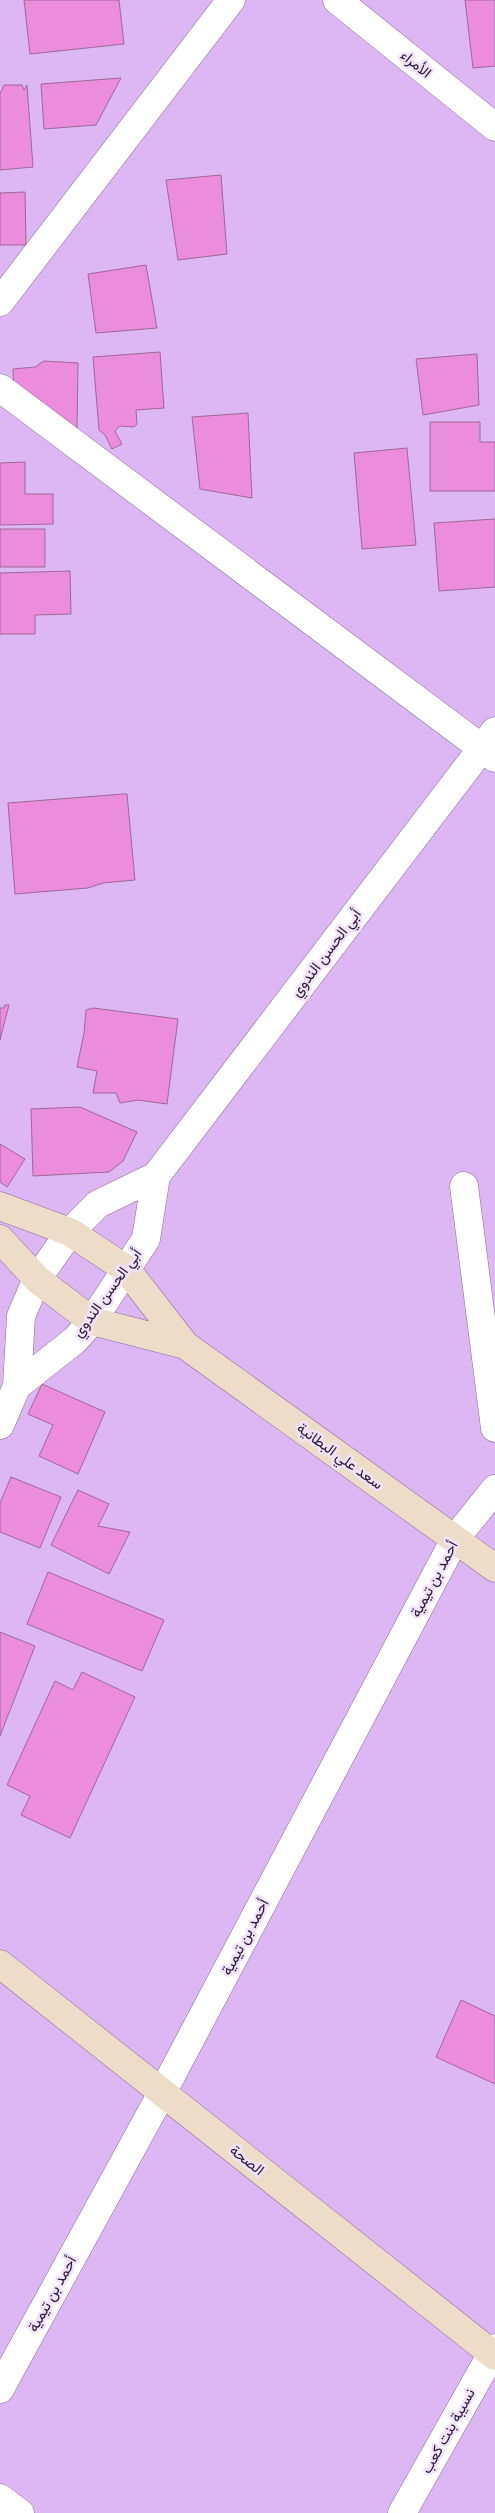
<svg xmlns="http://www.w3.org/2000/svg" width="495" height="2513" font-family="Signika,Vazirmatn,sans-serif">
  <style>
    .building { fill: #eb8cdc; stroke: #9e6894 }
    .lines { fill: none; stroke-linecap: round; stroke-linejoin: round }
    .street-casing { stroke: #8a679d; stroke-width: 29 }
    .secondary-casing { stroke: #8a679d; stroke-width: 29 }
    .street { stroke: #fff; stroke-width: 28 }
    .secondary { stroke: #edddc8; stroke-width: 28 }
    .labels { text-anchor: middle; dominant-baseline: central; stroke-width: 5; stroke-linejoin: round; paint-order: stroke }
    .street-label { font-size: 15px; fill: #291a31; stroke: #f2e2fb }
  </style>
  <rect width="100%" height="100%" fill="#ddb7f3"/>
  <path class="building" d="M24,0H119L124,44L30,54Z
    M465,0H495V66L473,68Z
    M121,78L96,125L44,129L41,84Z
    M4,85H22L24,90L27,85L33,167L0,170V94Z
    M221,175L227,254L178,260L166,180Z
    M25,192L26,245H0V193Z
    M146,265L157,328L96,333L88,274Z
    M160,352L164,408L136,410L137,424L134,427L120,426L115,431L122,444L112,449L105,435L99,430L93,357Z
    M477,354L479,405L423,415L416,359Z
    M44,361L78,363L77,429L14,391L13,369L35,367Z
    M248,413L252,498L200,489L192,417Z
    M430,422H480V442H495V491H430Z
    M407,448L416,545L362,549L354,453Z
    M25,462V494H53V524L0,525V463Z
    M495,519V587L439,591L434,523Z
    M0,529H45V567H0Z
    M70,571L71,614L35,615V634H0V573Z
    M123,794H127L135,880L103,883L88,888L15,894L8,803Z
    M5,1005H9L0,1040V1008H4Z
    M93,1008L178,1019L167,1104L138,1100L120,1103L116,1093H93L97,1071L77,1067L84,1033L86,1010Z
    M80,1107L137,1132L123,1161L109,1172L33,1176L31,1109Z
    M0,1144L25,1159L7,1187L0,1182Z
    M42,1384L105,1412L78,1474L39,1456L53,1425L28,1414Z
    M11,1477L61,1497L40,1548L0,1532V1503Z
    M78,1490L109,1504L98,1526L130,1532L109,1574L51,1545Z
    M48,1572L164,1620L142,1671L27,1624Z
    M0,1632L35,1646L0,1736Z
    M82,1672L135,1697L70,1838L21,1815L30,1796L7,1785L55,1681L73,1690Z
    M461,2000L495,2016V2084L436,2057Z"/>
  <g class="lines">
    <defs>
      <path id="street" d="M337,0L495,127
        M0,302L231,0
        M0,388L495,758
        M464,1186L495,1428
        M17,1386L75,1340L92,1321L146,1239L156,1176
        M0,1425L17,1386L21,1316L37,1279L70,1232L98,1204L156,1176L495,731
        M0,2389L162,2093L455,1539L495,1489
        M0,2498L20,2513
        M402,2513L495,2348"/>
      <path id="secondary" d="M0,1206L70,1232L126,1269L185,1345L495,1568
        M0,1239L37,1279L92,1321L185,1345
        M0,1964L495,2356"/>
    </defs>
    <use href="#street" class="street-casing"/>
    <use href="#secondary" class="secondary-casing"/>
    <use href="#street" class="street"/>
    <use href="#secondary" class="secondary"/>
  </g>
  <g class="labels">
    <g class="street-label">
      <text transform="translate(416 64) rotate(39)">الأمراء</text>
      <text transform="translate(326 953) rotate(-53)">أبي الحسن الندوي</text>
      <text transform="translate(107 1293) rotate(-54)">أبي الحسن الندوي</text>
      <text transform="translate(340 1456) rotate(36)">سعد علي البطانية</text>
      <text transform="translate(434 1579) rotate(-62)">أحمد بن تيمية</text>
      <text transform="translate(245 1937) rotate(-62)">أحمد بن تيمية</text>
      <text transform="translate(247 2160) rotate(38)">الصحة</text>
      <text transform="translate(52 2294) rotate(-61)">أحمد بن تيمية</text>
      <text transform="translate(448 2431) rotate(-61)">نسيبة بنت كعب</text>
    </g>
  </g>
</svg>
